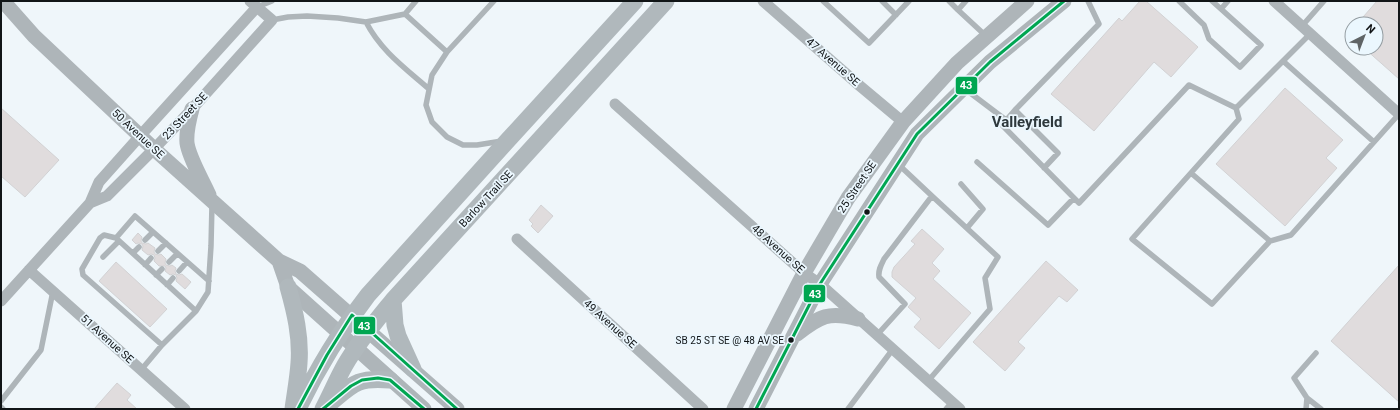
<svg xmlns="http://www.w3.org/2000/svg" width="1400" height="410" font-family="Roboto,sans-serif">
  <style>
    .building { fill: #e0dcdd; stroke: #d2d2d4 }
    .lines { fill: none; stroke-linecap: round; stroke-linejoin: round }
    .lane { stroke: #aeb5b9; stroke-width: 5.5 }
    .street { stroke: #aeb5b9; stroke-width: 11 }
    .secondary { stroke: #aeb5b9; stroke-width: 15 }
    .primary { stroke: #b0b8bc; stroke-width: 17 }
    .bus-1-casing { stroke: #ebf7fe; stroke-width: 6 }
    .bus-1 { stroke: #00a651; stroke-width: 3 }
    .bus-dot { fill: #111517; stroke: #ebf7fe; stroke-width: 1.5 }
    .labels { text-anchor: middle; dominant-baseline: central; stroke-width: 3.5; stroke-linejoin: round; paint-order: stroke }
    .bus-label { font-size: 10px; fill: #111517; stroke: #ebf7fe; text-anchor: end }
    .street-label { font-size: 11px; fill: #111517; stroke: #ebf7fe }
    .district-label { font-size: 15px; font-weight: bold; fill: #2e383c; stroke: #ebf7fe }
    .line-badge { stroke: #ebf7fe; stroke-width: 1.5 }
    .badge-label { font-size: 11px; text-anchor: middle; font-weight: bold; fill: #fff }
  </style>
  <rect width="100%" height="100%" fill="#eff6fa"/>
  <path class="building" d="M1140,1H1146L1198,47L1171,77L1154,62L1094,131L1051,94L1119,18L1122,21Z
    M1377,1H1399V79L1364,48H1376V24H1357Z
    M1285,88L1343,140L1326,158L1337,168L1285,226L1216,164Z
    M1,108L59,160L25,197L1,176Z
    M541,205L553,216L538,233L531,226L533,224L529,220Z
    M922,229L944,249L932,263L940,271L933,279L971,313L939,349L914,327L921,319L908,307L916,298L892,277V272L894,267L915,244L911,241Z
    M138,233L142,237L141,241L142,243L146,244L148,243L155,248L154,252L155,254L159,255L161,254L166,259L165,263L166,265L170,266L172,265L176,268L175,271L176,274L179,275L182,274L191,282L185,289L176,281L177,278L176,275L173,274L170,275L165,271L166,268L165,266H159L154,261L155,258L154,255L151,254L148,255L142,250L143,246L142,244L138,243L136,244L132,240Z
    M1046,261L1078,290L1067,302L1059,296L1018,342L1025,348L1005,371L973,342Z
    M116,262L167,309L150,327L99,281Z
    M1399,265V402L1331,341Z
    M117,383L131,395L127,400L137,409H94Z"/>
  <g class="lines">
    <path class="lane" d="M823,1L869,43L909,1
      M882,1L896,15
      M949,1L958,10
      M966,1L958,10L986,36
      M1179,1L1204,25L1209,39L1240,67L1261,45L1221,9
      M1212,1L1221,9L1228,1
      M257,7L272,1
      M405,14L447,52L494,1
      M272,20L288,17L307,16L338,18L366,22L405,14L416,1
      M366,22C381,51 405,68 429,89
      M1302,26L1324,1
      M447,52L432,75L426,105L432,122L447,137L463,145H477L502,141
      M1283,61L1374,142
      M965,89L1006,120
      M1236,108L1239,119L1132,239L1212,304L1270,241L1291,235L1399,114
      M1015,110L1099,24L1088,1
      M977,162L1048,225L1074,198
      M1044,168L1058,153L1015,110L1002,125L1074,198L1079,203L1189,85L1236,108L1310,34
      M1191,173L1270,241
      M961,184L983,209L967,228
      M116,238L135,216L209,281
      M145,240L153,232
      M158,251L166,243
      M133,253L139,247
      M103,257L119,241
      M169,262L177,254
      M145,265L151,258
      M179,271L187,262
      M156,275L162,269
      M167,285L173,278
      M877,335L905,304L879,277C878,270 881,265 884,259L932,196L899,165
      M162,345L83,275L82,269L100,238L104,235L116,238L196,311
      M141,370L162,345L196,311L208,292L211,246L212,204
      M928,381L990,309L985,278L998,257L932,196
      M1307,398L1294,378L1316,353
      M1,401L41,350L53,291
      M1,407L3,409
      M848,409L893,349
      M946,409L952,402
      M1306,409L1307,398L1321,409"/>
    <path class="street" d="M763,1L860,86L903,122
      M1274,1L1399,114
      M615,104L804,273L820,284L960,409
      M90,203L107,196L154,149L192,109L272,20L250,1
      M517,239L703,409
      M29,270L185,409
      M1,301L90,203L99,182L140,136L257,7"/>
    <path class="secondary" d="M3,1L34,36L154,149L279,261L300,271L457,409
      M192,109C189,120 186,132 187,143C189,158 203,181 209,195
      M279,261L288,287L424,409
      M797,334C820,316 829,311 858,319
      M734,409L804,273L848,198L903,122L957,63L1027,1
      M756,409L820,284L917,134L990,62L1064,1"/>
    <path class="primary" d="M288,287C295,312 301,337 299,363C298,378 295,394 293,409
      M393,300L395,325L398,336L413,369
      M329,404C353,384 357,377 390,380
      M298,409C317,369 341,330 368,295L508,140L635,1
      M323,409C331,394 337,379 345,365C359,341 376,321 393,300L666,1"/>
    <defs>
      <path id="bus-1" d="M298,409L327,355L352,315L457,409
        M323,409L351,386L362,380L378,378L390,380L424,409
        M756,409L820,284L917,134L990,62L1064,1"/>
    </defs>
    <use href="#bus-1" class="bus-1-casing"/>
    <use href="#bus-1" class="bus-1"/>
  </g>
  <g class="bus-dot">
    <circle cx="867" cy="212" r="3.5"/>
    <circle cx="791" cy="340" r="3.5"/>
  </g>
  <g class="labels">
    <g class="bus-label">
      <text x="784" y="340">SB 25 ST SE @ 48 AV SE</text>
    </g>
    <g class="street-label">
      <text transform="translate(833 62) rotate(41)">47 Avenue SE</text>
      <text transform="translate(185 116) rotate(-47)">23 Street SE</text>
      <text transform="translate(138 134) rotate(43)">50 Avenue SE</text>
      <text transform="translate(857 187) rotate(-56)">25 Street SE</text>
      <text transform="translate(486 199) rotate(-47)">Barlow Trail SE</text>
      <text transform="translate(778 249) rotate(42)">48 Avenue SE</text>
      <text transform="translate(610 324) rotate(42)">49 Avenue SE</text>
      <text transform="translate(107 339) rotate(42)">51 Avenue SE</text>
    </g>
    <g class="district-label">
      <text x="1027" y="122">Valleyfield</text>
    </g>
  </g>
  <g class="line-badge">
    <rect x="955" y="76" width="23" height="19" rx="4" fill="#00a651"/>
    <rect x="803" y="284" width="23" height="19" rx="4" fill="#00a651"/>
    <rect x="353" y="316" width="23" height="19" rx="4" fill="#00a651"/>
  </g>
  <g class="badge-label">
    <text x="966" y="89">43</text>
    <text x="815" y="298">43</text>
    <text x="364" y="330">43</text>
  </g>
  <rect width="1400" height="410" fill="none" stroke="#111517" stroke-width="4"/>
  <g transform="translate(1364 36) rotate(42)"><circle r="19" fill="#ebf7fe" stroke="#949da2"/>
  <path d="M0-3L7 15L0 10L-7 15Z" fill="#5f6466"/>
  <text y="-6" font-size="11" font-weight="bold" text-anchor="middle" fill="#111517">N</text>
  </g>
</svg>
